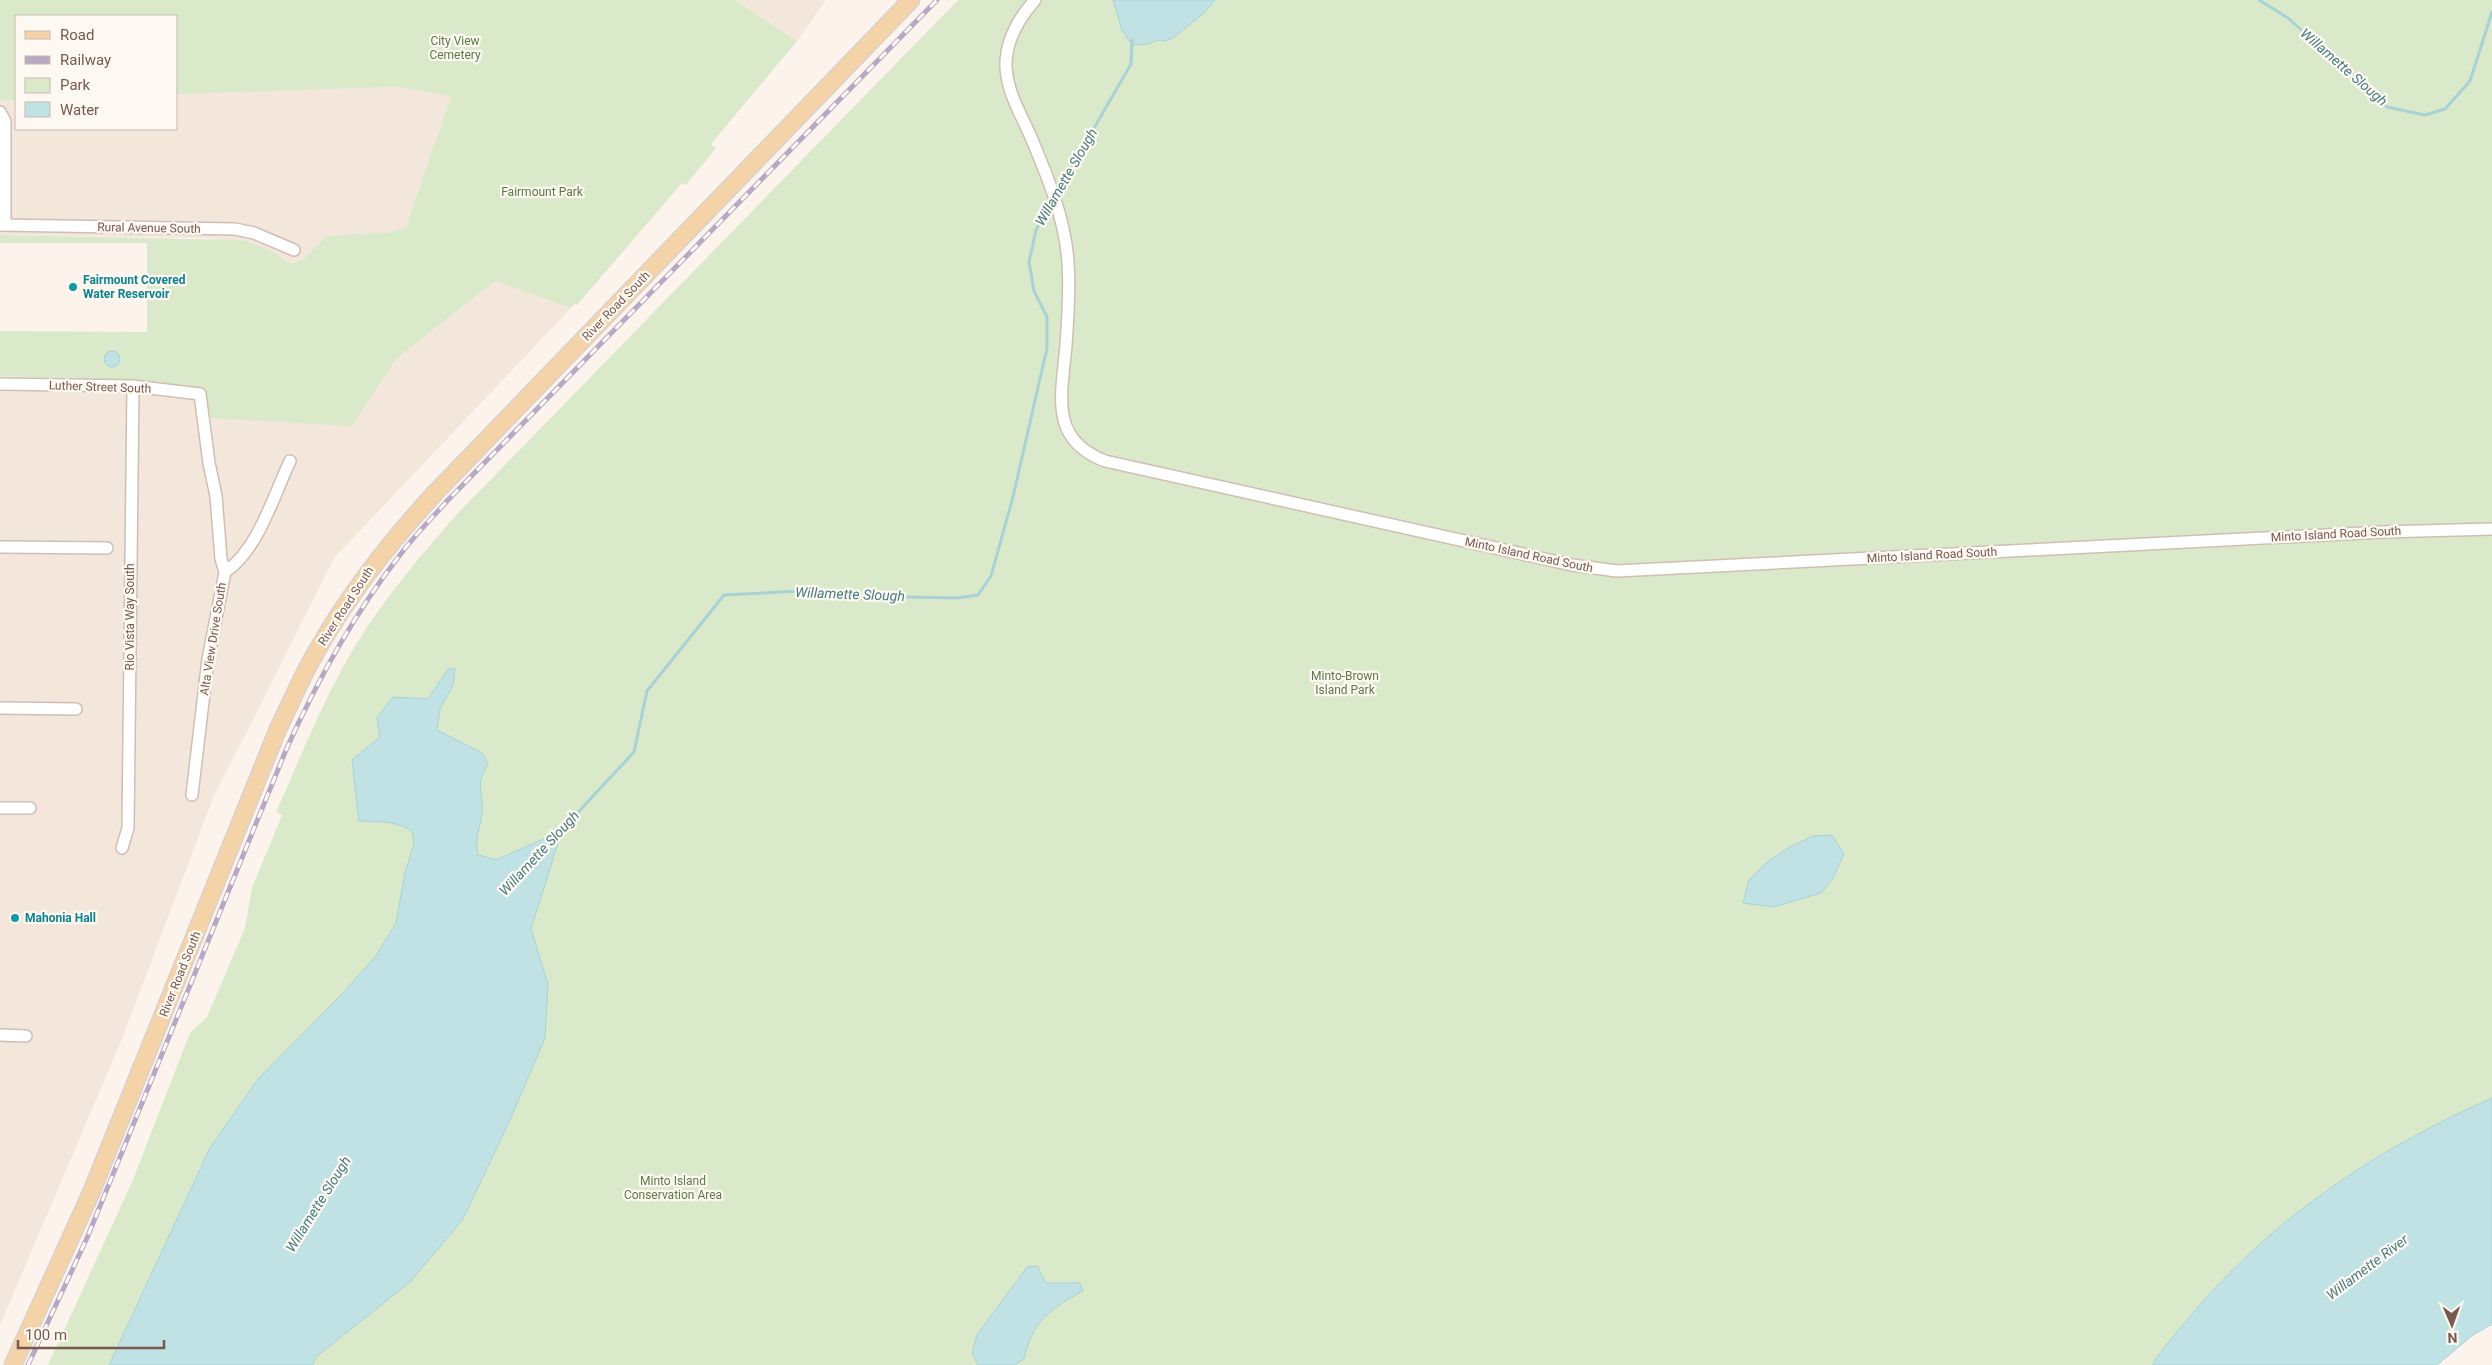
<svg xmlns="http://www.w3.org/2000/svg" width="2492" height="1365" font-family="Roboto,sans-serif">
  <style>
    .residential { fill: #f3e6da }
    .green { fill: #d9e9ca }
    .water { fill: #c1e2e5; stroke: #a8d2d6 }
    .lines { fill: none; stroke-linecap: round; stroke-linejoin: round }
    .stream { stroke: #a8d2d6; stroke-width: 3 }
    .minor-casing { stroke: #d0beb4; stroke-width: 14 }
    .primary-casing { stroke: #d9d1ce; stroke-width: 19 }
    .minor { stroke: #fff; stroke-width: 11 }
    .primary { stroke: #f5d3a9; stroke-width: 16 }
    .rail-casing { stroke: #b7a9c6; stroke-width: 5 }
    .rail { stroke: #fef8f2; stroke-width: 3; stroke-dasharray: 9; stroke-linecap: butt }
    .culture-dot { fill: #0f9aa8; stroke: #fef8f2; stroke-width: 2 }
    .labels { text-anchor: middle; dominant-baseline: central; stroke-width: 4.5; stroke-linejoin: round; paint-order: stroke }
    .park-label { font-size: 12px; fill: #5b7a48; stroke: #fef8f2 }
    .street-label { font-size: 12px; fill: #765a4f; stroke: #fef8f2 }
    .culture-label { font-size: 12px; font-weight: bold; fill: #0d838f; stroke: #fef8f2; text-anchor: start }
    .water-label { font-size: 14px; font-style: italic; fill: #477b80; stroke: #fef8f2 }
  </style>
  <rect width="100%" height="100%" fill="#fcf4ec"/>
  <path class="residential" d="M735,0H826L797,41Z
    M397,87L451,96L406,227L391,232L326,236L303,260L295,263L288,262L274,252L212,238L0,235V101L16,100V129H176V94Z
    M495,281L571,308L334,558L213,798L122,1039L0,1325V376L135,380L148,385L205,389L352,426L396,359Z"/>
  <path class="green" d="M0,0H735L797,41L711,144L716,148L686,185L682,183L577,305L575,304L571,308L495,281L396,359L352,426L211,418L205,389L148,385L135,380L0,376V331L147,332V243H0V235L243,240L274,252L288,262L295,263L303,260L326,236L391,232L406,227L451,96L397,87L176,94V16H16V100L0,101Z
    M958,0H2492V1098C2379,1147 2278,1214 2197,1308C2182,1327 2165,1344 2152,1365H312L548,984L531,929L558,843L552,835L496,860L478,855L475,839L482,812L479,779L482,753L437,730L440,709L453,685L428,699L380,737L359,821L393,822L412,832L414,843L405,873L396,923L375,957L340,996L258,1079L210,1148L109,1365H48L132,1182L190,1033L207,1017L245,928L252,888L282,815L276,812C302,755 324,696 357,643C386,596 422,554 458,513Z"/>
  <path class="water" d="M1113,0H1215L1204,13L1173,38L1165,41L1157,40L1149,44L1132,45L1122,30Z
    M104 359a8 8 0 1 1 16 0a8 8 0 1 1-16 0Z
    M448,669H455L453,685L440,709L437,730L482,753L488,763C474,789 484,789 482,813C480,831 474,836 478,855L496,860L552,835L558,843L531,929L548,984L545,1038L510,1120L463,1219L410,1282L317,1356L312,1365H109L210,1148L258,1079L340,996L375,957L396,923L405,873L414,843L412,832C396,820 378,822 359,821L352,760L380,737L377,718L393,697L428,699Z
    M1832,835L1844,854L1832,880L1821,893L1774,907L1743,903L1749,880L1766,863L1788,848L1813,836Z
    M2492,1098V1324L2473,1335L2437,1365H2152C2165,1344 2182,1327 2197,1308C2277,1215 2380,1147 2492,1098Z
    M1037,1266L1046,1283H1080L1083,1291C1051,1308 1032,1321 1024,1359L1014,1365H978L972,1353L977,1335L1027,1267Z"/>
  <g class="lines">
    <path class="stream" d="M2259,0L2288,18L2387,107L2425,115L2445,109L2470,81L2492,12
      M1056,194L1131,64L1132,40
      M554,838L634,752L647,691L724,595L819,590L856,596L957,598L978,595L991,576L1013,497L1047,348V317L1034,291L1029,262L1036,230L1052,202"/>
    <defs>
      <path id="minor" d="M1035,0C1018,19 1005,41 1006,68C1008,94 1020,112 1030,135C1047,175 1065,218 1068,262C1070,289 1068,318 1066,345C1062,394 1048,439 1105,461L1572,565L1617,571L2383,532L2492,529
        M0,112L5,121V225
        M0,225L235,229L254,233L294,250
        M0,384L133,386L200,394L209,463L216,496L221,559L225,572L208,659L192,795
        M0,547L107,548
        M225,572C258,550 273,497 290,461
        M0,708L76,709
        M0,808H30
        M122,848L128,828L133,386
        M0,1035L26,1036"/>
      <path id="primary" d="M13,1365L91,1193L278,729C289,707 299,683 311,661C347,596 386,547 435,493L911,0"/>
    </defs>
    <use href="#minor" class="minor-casing"/>
    <use href="#primary" class="primary-casing"/>
    <use href="#minor" class="minor"/>
    <use href="#primary" class="primary"/>
    <defs>
      <path id="rail" d="M28,1365L87,1238L286,750C317,681 353,615 400,555C414,536 432,518 448,500L937,0"/>
    </defs>
    <use href="#rail" class="rail-casing"/>
    <use href="#rail" class="rail"/>
  </g>
  <g class="culture-dot">
    <circle cx="73" cy="287" r="5"/>
    <circle cx="15" cy="918" r="5"/>
  </g>
  <g class="labels">
    <g class="park-label">
      <text x="455" y="41">City View<tspan x="455" dy="14">Cemetery</tspan></text>
      <text x="542" y="192">Fairmount Park</text>
      <text x="1345" y="676">Minto-Brown<tspan x="1345" dy="14">Island Park</tspan></text>
      <text x="673" y="1181">Minto Island<tspan x="673" dy="14">Conservation Area</tspan></text>
    </g>
    <g class="street-label">
      <text transform="translate(149 228) rotate(1)">Rural Avenue South</text>
      <text transform="translate(616 306) rotate(-46)">River Road South</text>
      <text transform="translate(100 387) rotate(2)">Luther Street South</text>
      <text transform="translate(2336 534) rotate(-3)">Minto Island Road South</text>
      <text transform="translate(1529 555) rotate(12)">Minto Island Road South</text>
      <text transform="translate(1932 555) rotate(-3)">Minto Island Road South</text>
      <text transform="translate(346 606) rotate(-57)">River Road South</text>
      <text transform="translate(130 617) rotate(-90)">Rio Vista Way South</text>
      <text transform="translate(213 639) rotate(-81)">Alta View Drive South</text>
      <text transform="translate(180 974) rotate(-68)">River Road South</text>
    </g>
    <g class="culture-label">
      <text x="83" y="280">Fairmount Covered<tspan x="83" dy="14">Water Reservoir</tspan></text>
      <text x="25" y="918">Mahonia Hall</text>
    </g>
    <g class="water-label">
      <text transform="translate(2344 67) rotate(41)">Willamette Slough</text>
      <text transform="translate(1066 177) rotate(-60)">Willamette Slough</text>
      <text transform="translate(850 594) rotate(2)">Willamette Slough</text>
      <text transform="translate(539 853) rotate(-47)">Willamette Slough</text>
      <text transform="translate(318 1204) rotate(-58)">Willamette Slough</text>
      <text transform="translate(2367 1267) rotate(-37)">Willamette River</text>
    </g>
  </g>
  <rect x="15" y="15" width="162" height="115" fill="#fef8f2" stroke="#c8b9b1"/>
  <rect x="25" y="31" width="25" height="8" fill="#f5d3a9" stroke="#c8b9b1"/>
  <text x="60" y="40" font-size="15" fill="#765a4f">Road</text>
  <rect x="25" y="56" width="25" height="8" fill="#b7a9c6" stroke="#c8b9b1"/>
  <text x="60" y="65" font-size="15" fill="#765a4f">Railway</text>
  <rect x="25" y="78" width="25" height="15" fill="#d9e9ca" stroke="#c8b9b1"/>
  <text x="60" y="90" font-size="15" fill="#765a4f">Park</text>
  <rect x="25" y="102" width="25" height="15" fill="#c1e2e5" stroke="#c8b9b1"/>
  <text x="60" y="115" font-size="15" fill="#765a4f">Water</text>
  <g transform="translate(2452 1325) rotate(178)" stroke="#fef8f2" stroke-width="4" paint-order="stroke">
  <path d="M0-4L9 19L0 12L-9 19Z" fill="#765a4f"/>
  <text y="-8" font-size="14" font-weight="bold" text-anchor="middle" fill="#765a4f">N</text>
  </g>
  <path d="M18 1340v8h146v-8" fill="none" stroke="#765a4f" stroke-width="2.5"/>
  <text x="25" y="1340" font-size="15" fill="#765a4f" stroke="#fef8f2" stroke-width="4" paint-order="stroke">100 m</text>
</svg>
